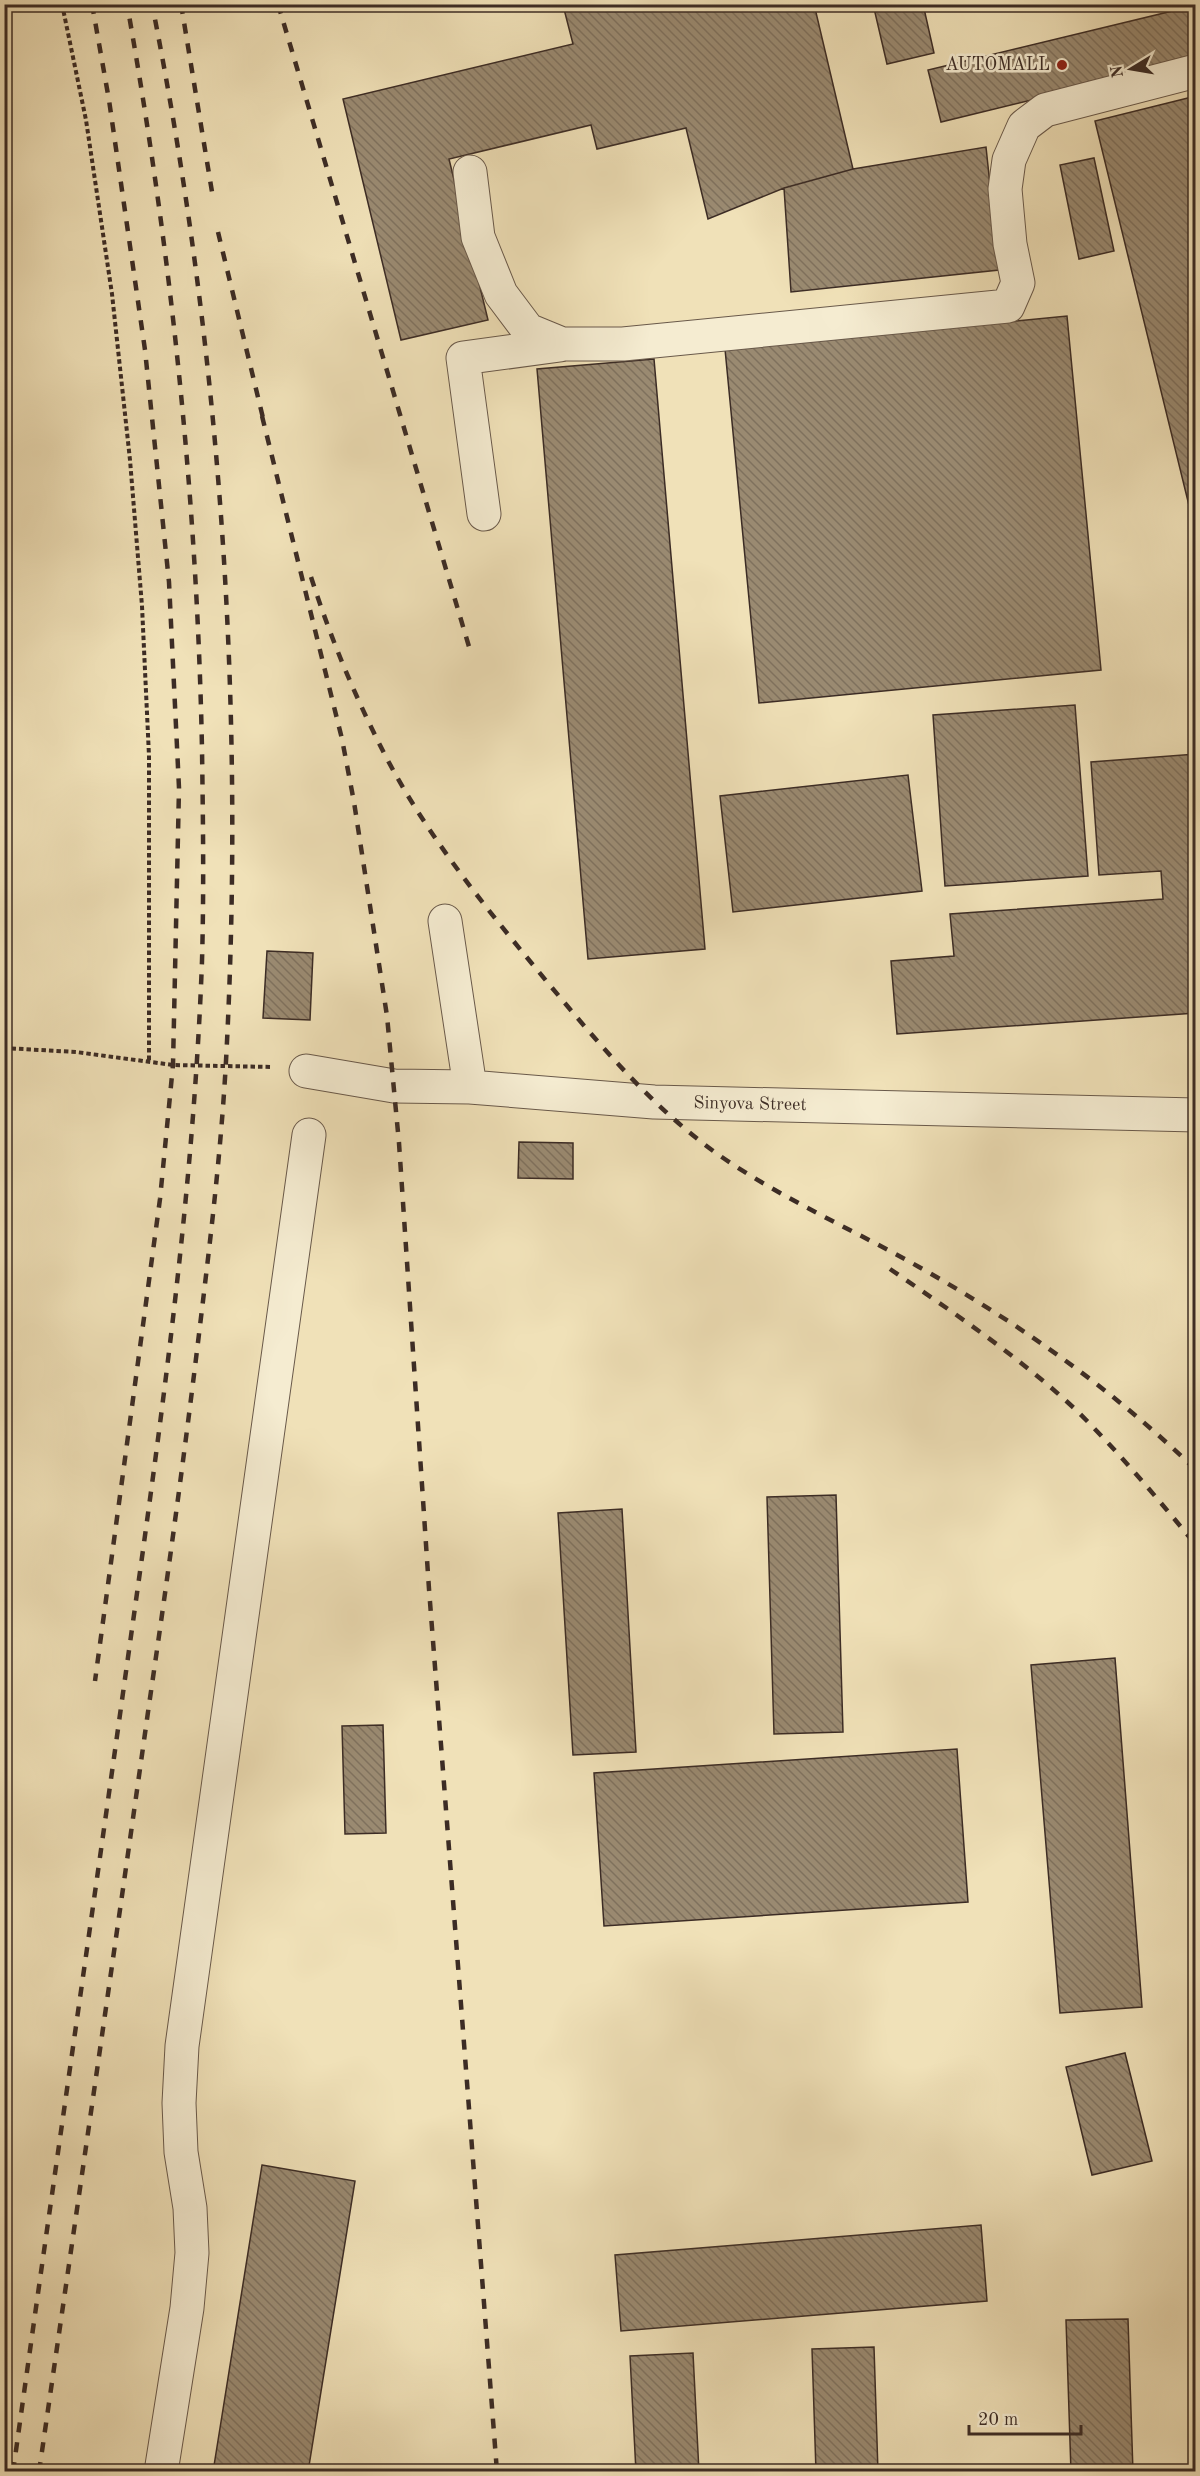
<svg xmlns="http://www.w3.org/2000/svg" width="1200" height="2476" font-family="'Old Standard TT',serif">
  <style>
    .building { fill: url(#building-back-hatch); stroke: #3c2c25; stroke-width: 1.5 }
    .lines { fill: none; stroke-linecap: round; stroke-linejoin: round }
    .minor-casing { stroke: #69594a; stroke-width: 35 }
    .path { stroke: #3c2c25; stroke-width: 4; stroke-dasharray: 4.5 3; stroke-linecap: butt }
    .minor { stroke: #f5ecd1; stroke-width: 33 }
    .rail { stroke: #3c2c25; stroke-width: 4.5; stroke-dasharray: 10 10; stroke-linecap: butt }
    .poi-dot { fill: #8f2418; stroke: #f5ecd1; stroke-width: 2 }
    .labels { text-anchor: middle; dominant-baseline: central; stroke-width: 5; stroke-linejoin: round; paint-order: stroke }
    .poi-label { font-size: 18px; fill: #3c2c25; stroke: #f5ecd1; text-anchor: end }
    .street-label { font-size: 18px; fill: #3c2c25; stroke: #f5ecd1 }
  </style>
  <defs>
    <pattern id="building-back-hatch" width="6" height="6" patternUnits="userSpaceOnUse" patternTransform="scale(1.5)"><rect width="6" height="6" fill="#9a8a71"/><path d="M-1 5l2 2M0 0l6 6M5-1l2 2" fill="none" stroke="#7f715d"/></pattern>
  </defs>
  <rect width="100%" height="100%" fill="#f0e1b8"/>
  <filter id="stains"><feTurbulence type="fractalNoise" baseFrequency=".00333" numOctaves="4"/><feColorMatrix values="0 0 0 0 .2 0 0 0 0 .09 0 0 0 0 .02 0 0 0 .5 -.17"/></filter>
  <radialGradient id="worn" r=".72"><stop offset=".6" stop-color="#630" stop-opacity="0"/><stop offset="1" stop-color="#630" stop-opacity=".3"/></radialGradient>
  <path class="building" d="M584,4H814L853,169L784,188L708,219L686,128L597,149L591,125L449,159L488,320L401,340L343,99L573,44L564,9Z
    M873,4H923L934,53L887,64Z
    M1054,4H1081L1055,10Z
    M1189,7L1196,32V60L941,122L928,70Z
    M1196,96V526H1194L1095,121Z
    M986,147L999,270L791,292L784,188L853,169Z
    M1094,158L1114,251L1079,259L1060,165Z
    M1067,316L1101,670L759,703L725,349Z
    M654,359L705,949L588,959L537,369Z
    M1075,705L1088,876L945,886L933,715Z
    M1196,754V1013L897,1034L891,961L954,956L950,914L1163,899L1161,871L1099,875L1091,762Z
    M908,775L922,891L733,912L720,796Z
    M267,951L313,953L310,1020L263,1018Z
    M519,1142L573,1143V1179L518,1178Z
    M836,1495L843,1732L774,1734L767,1497Z
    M622,1509L636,1752L573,1755L558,1513Z
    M1115,1658L1142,2007L1060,2013L1031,1665Z
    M383,1725L386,1833L345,1834L342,1726Z
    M957,1749L968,1902L604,1926L594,1773Z
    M1125,2053L1152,2161L1092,2175L1066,2067Z
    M262,2165L355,2181L308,2472H213Z
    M981,2225L987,2301L621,2331L615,2255Z
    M1128,2319L1133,2472H1071L1066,2320Z
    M874,2347L878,2472H816L812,2349Z
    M693,2353L699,2472H636L630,2356Z"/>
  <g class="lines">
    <defs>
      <path id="minor" d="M470,172L478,237L501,294L528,330L562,344H623L1008,306L1018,283L1010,244L1005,189L1009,160L1024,126L1045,110L1196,71
        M484,514L463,358L560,345
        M445,921L470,1087
        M306,1071L394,1086L470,1087L654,1102L1196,1115
        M161,2472L187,2308L192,2253L190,2208L181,2152L179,2103L182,2046L309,1135"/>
    </defs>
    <use href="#minor" class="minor-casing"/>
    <path class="path" d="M62,4L86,120L112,294L130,460L142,606L149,756V1061
      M4,1048L76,1052L173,1065L273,1067"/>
    <use href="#minor" class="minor"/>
    <path class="rail" d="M92,4L109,100L145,350L169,582L179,788L173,1065L160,1199L95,1681
      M181,4L213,198
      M278,4L470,650
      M218,232L264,422
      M262,416L342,739L354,802L387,1016L399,1143L429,1589L497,2472
      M311,577C329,633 351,687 377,739C420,828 485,907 548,983C599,1044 651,1106 716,1153C780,1198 852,1229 919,1267C1020,1324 1112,1389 1196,1470
      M890,1269C954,1313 1018,1356 1075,1409C1118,1451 1157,1498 1196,1545
      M13,2472C49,2212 87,1952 123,1693C157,1450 193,1206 202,961C204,890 203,820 202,749C197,499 171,251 127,4
      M39,2472C76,2216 113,1961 149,1705C167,1582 184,1458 199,1334C210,1243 221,1152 226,1061C245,708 221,351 152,4"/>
  </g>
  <circle class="poi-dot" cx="1062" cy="65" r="6"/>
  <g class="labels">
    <g class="poi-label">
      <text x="1050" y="65">AUTOMALL</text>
    </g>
    <g class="street-label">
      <text transform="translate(750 1104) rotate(1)">Sinyova Street</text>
    </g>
  </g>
  <rect width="1200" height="2476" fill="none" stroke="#f0e1b8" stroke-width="24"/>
  <rect x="6" y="6" width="1188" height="2464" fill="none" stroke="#3c2c25" stroke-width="3"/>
  <rect x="12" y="12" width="1176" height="2452" fill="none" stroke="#3c2c25" stroke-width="1.5"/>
  <g transform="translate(1131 69) rotate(259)" stroke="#f5ecd1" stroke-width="4.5" paint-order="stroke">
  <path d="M0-4.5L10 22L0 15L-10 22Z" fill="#3c2c25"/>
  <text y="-9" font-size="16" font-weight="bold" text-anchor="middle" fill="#3c2c25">N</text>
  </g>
  <path d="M969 2425v9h112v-9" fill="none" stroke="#3c2c25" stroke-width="3"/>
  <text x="978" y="2425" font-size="18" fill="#3c2c25" stroke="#f5ecd1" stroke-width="4.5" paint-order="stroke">20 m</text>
  <rect width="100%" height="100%" filter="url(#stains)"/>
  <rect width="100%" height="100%" fill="url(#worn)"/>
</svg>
